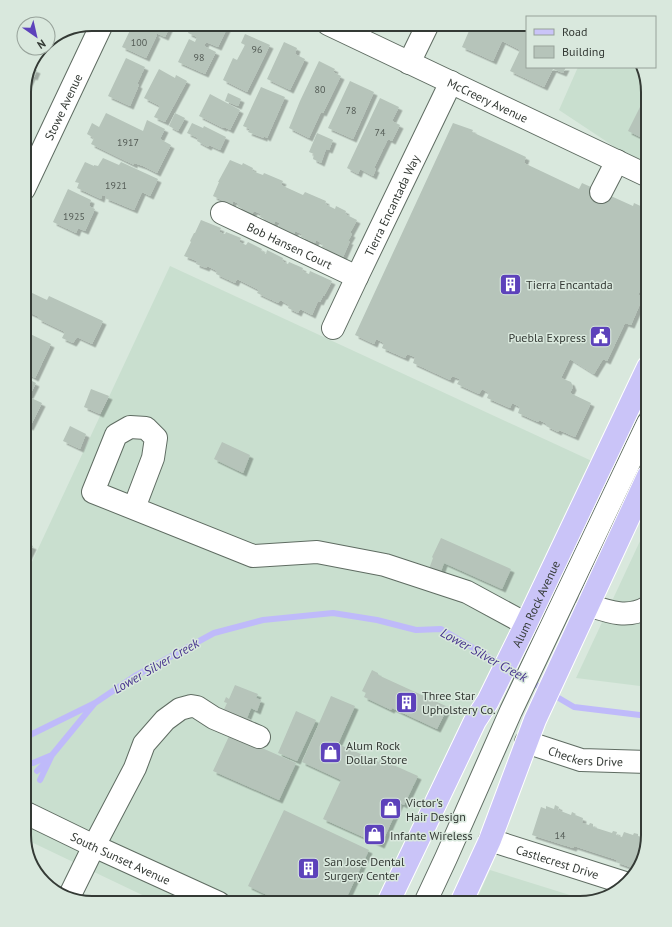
<svg xmlns="http://www.w3.org/2000/svg" width="672" height="927" font-family="'PT Sans',sans-serif">
  <style>
    .built { fill: #c9dfcf }
    .lines { fill: none; stroke-linecap: round; stroke-linejoin: round }
    .stream { stroke: #bfbafa; stroke-width: 6 }
    .building { fill: #b6c4ba; filter: url(#shadow) }
    .minor-casing { stroke: #5f6c62; stroke-width: 24 }
    .major-casing { stroke: #fff; stroke-width: 24 }
    .minor { stroke: #fff; stroke-width: 22 }
    .major { stroke: #cac4f8; stroke-width: 22 }
    .labels { text-anchor: middle; dominant-baseline: central; stroke-width: 3; stroke-linejoin: round; paint-order: stroke }
    .number-label { font-size: 10px; fill: #545c56 }
    .street-label { font-size: 12px; fill: #343a35; stroke: #d9e8dd }
    .poi-label { font-size: 12px; fill: #343a35; stroke: #d9e8dd; text-anchor: start }
    .water-label { font-size: 13px; font-style: italic; fill: #47348e; stroke: #d9e8dd }
    .rim { fill: none; stroke: #343a35; stroke-width: 2 }
  </style>
  <defs>
    <filter id="shadow"><feDropShadow dx="3.5" dy="3.5" stdDeviation="0" flood-color="#0004"/></filter>
  </defs>
  <rect width="100%" height="100%" fill="#d9e8dd"/>
  <path class="built" d="M578,67H641L648,92V169L559,110Z
    M170,266L594,462L380,903H159L25,839L24,835V579Z
    M648,524V687L576,678Z
    M490,870L589,901L580,903H475Z"/>
  <g class="lines">
    <path class="stream" d="M24,738L95,703L135,676L214,633L263,620L333,613L377,620L416,630L441,629L574,707L648,716
      M33,763L52,755L94,704
      M37,771L48,760
      M40,780L52,755"/>
  </g>
  <path class="building" d="M133,24L137,26L138,24H171L165,37L156,33L155,34L157,35L146,58L122,47Z
    M192,24H229L218,47L206,42L204,46L216,52L205,74L178,62L189,39L195,42L197,37L188,33Z
    M472,24H500V25L513,32L517,24L527,25V67H566L563,73L553,69L544,87L510,71L520,50L502,41L493,61L462,47Z
    M245,34L270,45L247,92L223,80L233,58L237,60L245,45L241,43Z
    M284,42L297,48L295,54L305,59L290,90L267,79Z
    M126,58L145,67L137,84L139,85L130,106L108,96Z
    M319,61L335,69L333,72L341,76L323,113L321,112L309,138L289,128L300,101Z
    M30,67L37,70L34,77L32,76L24,94V87Z
    M159,69L175,78L176,75L187,81L165,122L154,117L160,106L144,98Z
    M350,81L374,92L353,139L328,128Z
    M261,87L285,97L267,138L264,136V138L248,132L250,129L243,126Z
    M648,91V141L628,131Z
    M228,93L241,99L238,106L225,101Z
    M210,94L240,110L230,130L224,127L223,128L199,116Z
    M380,98L399,107L392,121L400,125L392,141L388,139L374,168L376,169L373,176L360,169L358,174L347,168Z
    M106,113L143,131L147,120L165,129L160,139L171,145L157,173L143,166L134,163V165L91,144L94,138L87,134L92,123L99,127Z
    M175,113L185,118L178,131L169,126Z
    M192,123L203,128L204,126L226,137L220,150L209,145L208,147L197,141L198,138L187,133Z
    M453,123L473,130L472,132L526,157L524,163L579,189L582,183L633,206L634,203L647,209L645,215L648,216V273L638,295L643,297L631,325L625,323L607,361L603,359L594,374L570,359L561,378L571,382L573,387L570,393L591,403L575,437L559,430L558,432L546,426L547,424L539,420L538,422L518,413L520,407L512,403L510,408L487,398L489,393L482,389L479,394L457,384L460,379L452,376L450,380L413,363L415,357L407,354L405,358L382,348L384,343L376,339L374,344L355,335Z
    M317,133L333,140L329,150L326,149L321,163L313,159L314,154L309,152Z
    M103,158L119,165L121,162L158,179L150,196L142,192L134,210L105,198L106,196L102,195L101,199L77,188L79,183L75,182L85,162L94,166V165L98,166Z
    M230,160L242,165L243,163L253,168L252,171L263,175L264,173L283,181L281,185L303,195L305,192L326,201L325,204L335,209L336,206L346,211L345,214L357,220L350,233L352,234L348,241H350L343,257L322,247L323,244L316,240L315,243L301,237L302,234L295,231L294,234L278,227L280,223L275,221L274,224L260,217L261,214L254,211L252,214L237,206L239,204L233,201L232,205L213,196L219,182H218Z
    M68,189L91,200L89,206L95,209L85,231L78,228L76,233L53,222Z
    M201,220L221,228L219,232L225,234L226,232L241,238L239,242L246,245L248,242L262,249L261,251L266,254L267,250L283,258L282,261L288,264L289,262L303,268L302,271L309,274L310,271L332,281L324,296H323L320,302L318,301L312,315L300,309L298,313L288,308L289,305L280,300L278,303L257,293L259,290L237,279L235,283L216,274L217,271L207,266L206,268L196,264L197,261L184,256L191,242L190,241L194,233H195Z
    M30,292L47,300L49,296L103,321L92,344L77,337L73,343L62,338L65,332L38,319L39,317L24,310V305Z
    M24,331L51,344L35,378L24,372Z
    M26,378L36,383L29,397L42,403L30,427L24,424V379Z
    M91,389L109,396L100,414L84,407Z
    M70,426L86,434L80,449L63,441Z
    M222,442L250,455L243,473L214,459Z
    M441,538L511,569L502,589L444,563L440,574L429,569L433,558L432,557Z
    M24,542L33,546L24,565Z
    M372,670L378,673V675L448,707L437,729L392,708L391,710L364,697L366,693L362,691Z
    M235,685L258,694L256,698L261,700L257,711L251,708L247,718L252,720L249,727L221,716L227,703L224,702L226,697L229,699Z
    M331,696L355,706L338,744L379,762L380,759L418,776L404,805L400,803L381,845L323,819L341,780L302,762Z
    M296,711L316,720L297,761L278,753Z
    M230,734L296,763L279,800L213,771Z
    M555,805L559,807L558,810L571,815L572,812L576,814L575,815L583,818L582,823L589,825L590,823L593,824V827L612,833L613,831L617,832L616,835L622,837L624,832L633,835L634,833L638,834V836L647,839L639,869L638,870L616,862L617,860L574,846L573,848L532,835L541,807L546,809V806L554,809Z
    M284,810L369,850L344,903H284L248,886Z"/>
  <g class="lines">
    <defs>
      <g id="minor">
        <path id="s1" d="M328,24L648,176"/>
        <path d="M409,63L428,24"/>
        <path id="s2" d="M24,189L102,24"/>
        <path d="M601,192L617,161"/>
        <path id="s3" d="M222,213L357,277"/>
        <path id="s4" d="M333,328L357,277L451,82"/>
        <path d="M134,508L153,458L156,438L146,428L130,427L116,435L93,492L253,556L317,552L385,565L467,592L526,624"/>
        <path d="M588,605C609,612 628,619 648,607"/>
        <path id="s5" d="M526,742L581,760L648,762"/>
        <path id="s6" d="M24,812L94,846L219,903"/>
        <path id="s7" d="M490,840L625,883"/>
        <path d="M69,897L94,846L135,768L144,744L165,720L180,709L191,706L197,707L214,718L259,737"/>
        <path d="M425,903L446,858L511,711L648,423"/>
      </g>
      <g id="major">
        <path id="s8" d="M388,903L475,721L488,701L526,624L648,367"/>
        <path d="M461,903L490,840L535,720L648,476"/>
      </g>
    </defs>
    <use href="#minor" class="minor-casing"/>
    <use href="#major" class="major-casing"/>
    <use href="#minor" class="minor"/>
    <use href="#major" class="major"/>
  </g>
  <defs>
    <symbol id="building-square" viewBox="-11 -11 22 22"><rect x="-9" y="-9" width="18" height="18" rx="4" fill="#5d42bb" stroke="#d9e8dd"/><path d="M-4-6H4V6H1V3H-1V6H-4ZM-2.5-4.3h1.7v1.8h-1.7ZM.8-4.3h1.7v1.8H.8ZM-2.5-1h1.7V.8h-1.7ZM.8-1h1.7V.8H.8Z" fill="#fff"/></symbol>
    <symbol id="civic-square" viewBox="-11 -11 22 22"><rect x="-9" y="-9" width="18" height="18" rx="4" fill="#5d42bb" stroke="#d9e8dd"/><path d="M-.6-6.5H3V-4.5H.6V-3L4-1V1h2V6H-6V1h2V-1L-.6-3ZM-1.2 2.5V6h2.4V2.5Z" fill="#fff"/></symbol>
    <symbol id="shop-square" viewBox="-11 -11 22 22"><rect x="-9" y="-9" width="18" height="18" rx="4" fill="#5d42bb" stroke="#d9e8dd"/><path d="M-5-2.5h2.3a2.7 3.5 0 0 1 5.4 0H5L5.5 6h-11ZM-1.5-2.5h3a1.5 2.3 0 0 0-3 0Z" fill="#fff"/></symbol>
  </defs>
  <g fill-rule="evenodd">
    <use href="#building-square" x="498" y="272" width="25" height="25"/>
    <use href="#civic-square" x="588" y="324" width="25" height="25"/>
    <use href="#building-square" x="394" y="690" width="25" height="25"/>
    <use href="#shop-square" x="318" y="740" width="25" height="25"/>
    <use href="#shop-square" x="378" y="796" width="25" height="25"/>
    <use href="#shop-square" x="362" y="822" width="25" height="25"/>
    <use href="#building-square" x="296" y="856" width="25" height="25"/>
  </g>
  <g class="labels">
    <g class="number-label">
      <text x="139" y="42">100</text>
      <text x="257" y="49">96</text>
      <text x="199" y="57">98</text>
      <text x="320" y="89">80</text>
      <text x="351" y="110">78</text>
      <text x="380" y="132">74</text>
      <text x="128" y="142">1917</text>
      <text x="116" y="185">1921</text>
      <text x="74" y="216">1925</text>
      <text x="560" y="835">14</text>
    </g>
    <g class="street-label">
      <text stroke="none"><textPath href="#s1" startOffset="177">McCreery Avenue</textPath></text>
      <text stroke="none"><textPath href="#s2" startOffset="91">Stowe Avenue</textPath></text>
      <text stroke="none"><textPath href="#s4" startOffset="136">Tierra Encantada Way</textPath></text>
      <text stroke="none"><textPath href="#s3" startOffset="75">Bob Hansen Court</textPath></text>
      <text stroke="none"><textPath href="#s8" startOffset="334">Alum Rock Avenue</textPath></text>
      <text stroke="none"><textPath href="#s5" startOffset="62">Checkers Drive</textPath></text>
      <text stroke="none"><textPath href="#s6" startOffset="107">South Sunset Avenue</textPath></text>
      <text stroke="none"><textPath href="#s7" startOffset="71">Castlecrest Drive</textPath></text>
    </g>
    <g class="poi-label">
      <text x="526" y="284">Tierra Encantada</text>
      <text x="586" y="337" text-anchor="end">Puebla Express</text>
      <text x="422" y="695">Three Star<tspan x="422" dy="14">Upholstery Co.</tspan></text>
      <text x="346" y="745">Alum Rock<tspan x="346" dy="14">Dollar Store</tspan></text>
      <text x="406" y="802">Victor's<tspan x="406" dy="14">Hair Design</tspan></text>
      <text x="390" y="835">Infante Wireless</text>
      <text x="324" y="861">San Jose Dental<tspan x="324" dy="14">Surgery Center</tspan></text>
    </g>
    <g class="water-label">
      <text transform="translate(484 655) rotate(29)">Lower Silver Creek</text>
      <text transform="translate(156 666) rotate(-30)">Lower Silver Creek</text>
    </g>
  </g>
  <path d="M0 0H672V927H0ZM92 31H580A61 61 0 0 1 641 92V835A61 61 0 0 1 580 896H92A61 61 0 0 1 31 835V92A61 61 0 0 1 92 31Z" fill="#d9e8dd" fill-rule="evenodd"/>
  <path class="rim" d="M92 31H580A61 61 0 0 1 641 92V835A61 61 0 0 1 580 896H92A61 61 0 0 1 31 835V92A61 61 0 0 1 92 31Z"/>
  <rect x="526" y="16" width="130" height="52" fill="#d9e8dd" stroke="#97a29a"/>
  <rect x="534" y="29" width="20" height="6" fill="#cac4f8" stroke="#97a29a"/>
  <text x="562" y="36" font-size="12" fill="#343a35">Road</text>
  <rect x="534" y="46" width="20" height="12" fill="#b6c4ba" stroke="#97a29a"/>
  <text x="562" y="56" font-size="12" fill="#343a35">Building</text>
  <g transform="translate(36 36) rotate(146)"><circle r="19" fill="#d9e8dd" stroke="#97a29a"/>
  <path d="M0-3L7 15L0 10L-7 15Z" fill="#5d42bb"/>
  <text y="-6" font-size="11" font-weight="bold" text-anchor="middle" fill="#343a35">N</text>
  </g>
</svg>
